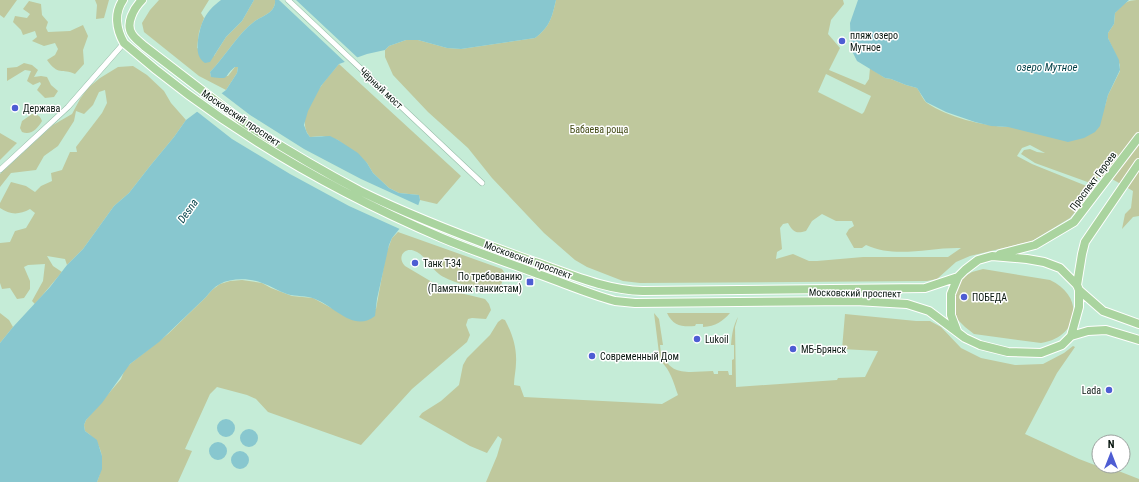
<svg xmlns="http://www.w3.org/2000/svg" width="1139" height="482" font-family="'Roboto Condensed',sans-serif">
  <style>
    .green { fill: #bfc89d; fill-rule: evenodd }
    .water { fill: #88c7cf }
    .pier { fill: #c5ecd7 }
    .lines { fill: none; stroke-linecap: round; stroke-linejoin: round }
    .minor-casing { stroke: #97bca8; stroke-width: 6 }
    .primary-casing { stroke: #fff; stroke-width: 10 }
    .minor { stroke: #fff; stroke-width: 5 }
    .primary { stroke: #aad49f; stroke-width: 8 }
    .poi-dot { fill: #4e5dd3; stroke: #fff; stroke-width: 1.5 }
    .labels { text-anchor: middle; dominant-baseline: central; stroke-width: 3; stroke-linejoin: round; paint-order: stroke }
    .poi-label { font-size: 10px; fill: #08160f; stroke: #fff; text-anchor: start }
    .street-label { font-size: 10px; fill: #08160f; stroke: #fff }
    .park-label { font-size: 10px; fill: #454d18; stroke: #fff }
    .water-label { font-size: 11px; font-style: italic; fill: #003f46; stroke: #fff }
  </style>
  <rect width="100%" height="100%" fill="#c5ecd7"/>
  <path class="green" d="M0,0H17L4,18L0,15Z
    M95,0H109L104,18L96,19L97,5Z
    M159,0H209L201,13L204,18L199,32L197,48L214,56L226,37L242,21L254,0H275C276,12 264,15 255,21C237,34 226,56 210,72L211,77L228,76L235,67H238L237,73L226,90L199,76L144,32L142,23L150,10Z
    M556,0H843L844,4L831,20L828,34L840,48L829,70L865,85L869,79L870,68L885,78L891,79L906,85L917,88C920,92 923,100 927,103C947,117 984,126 1007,127L1105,106L1108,95L1120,71V65L1108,38V33L1114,24L1115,13C1124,4 1125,0 1139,0V216L1133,217L1122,229L1125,214L1131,208L1133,191L1112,179L1099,176L1093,184L1035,163L1021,154L1024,150L1030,149L1037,152L1045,153L1030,145L1022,148L1017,156L1032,164L1094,189L1070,218L1032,241L970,256L956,262L937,279L927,281L640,283L623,281L587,267L575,260L544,233L492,178L468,148L428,112L393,75L385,57V50L389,46L406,40H418L447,48L461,49L535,38C550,27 552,17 556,0ZM826,74L871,96L864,112L862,114L818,92ZM822,214L836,221H852L854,226L849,229L846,234L854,248H862L866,245C897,259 929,247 961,248L948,257H863L817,261H809L793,254L776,259L777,252L782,249L780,228L783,224L788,223C793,232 796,234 806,231L812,221Z
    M29,1L41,4L42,15L48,22L46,28L48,32L70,31L83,25L88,36L83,50L84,64L75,74C62,68 58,76 47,60L55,55L58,49L55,43L44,46L32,41L37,37L35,31L23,35L21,30L13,22L15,16L27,18L30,14L23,9Z
    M24,63L32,65L38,70L34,77L41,76L47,77L51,85L58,91L54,97L45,98L37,90L41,84L40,82L33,85L27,81L31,71L25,70L7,81V68L17,67Z
    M339,64L461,176L437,204L420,200L419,195L399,193L389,188L373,173L367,163L338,140L322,136L310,137C292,117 326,79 339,64Z
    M133,66L147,75L164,91L171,103L186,120L174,137L150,166L129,193L114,206L83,249L67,265L65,259L47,256L53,266L62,272L35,304L32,301L43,281L45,264L28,265L24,267L30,281V289L24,298L17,299L10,288L2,289L0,283V243L10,242L15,231L26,228L35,213L30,209C19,215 10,215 0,208V203L11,182L26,186L35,192L41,186L52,181L51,173L62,170L70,152H77L76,147L102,113L107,103L105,90L99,92L93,105L84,114L76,111L74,121L58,146L44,156L36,170L11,173L0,187V174L53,125L72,114L80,99L88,88L100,78L118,67Z
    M32,114C38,114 40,116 42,121C38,128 31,136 22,132L20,128L22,121Z
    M0,133L17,143L0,160Z
    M398,232L502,269L504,272C503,277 502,287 498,290C488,294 447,281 439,274C431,268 426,257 417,252C405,245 396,257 405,266L432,282L431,284L448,290L485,299L489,304L491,310L486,319L472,318L468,319L466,325L470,335L467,342L412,389L361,445L268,412L256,399L247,395L217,387L210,394L185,449L192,451L178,482H97C105,462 105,445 85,431L84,425L86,420L121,379L125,369L130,364L168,334L206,297L212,290L220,284L230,281L242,280L262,283L271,288L292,296L313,298L335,310L376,309L386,254L392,238Z
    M983,269L1050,280C1086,297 1079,337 1041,343L974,334L965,327L957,319L953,309L956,287L962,278L972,272Z
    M0,313L9,320L13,327L0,343Z
    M654,313L659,319L663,345H660L661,354H664C669,378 694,371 713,371L714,374H718V371H728L729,375H732V360L734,359V345H731C732,334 733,326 738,317L735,327L736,387L837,380L838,378L865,377L878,351L842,349L845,314L916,321H930L941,327L961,348L981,358L1015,365L1043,364L1064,353L1073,346L1075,347L1057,373L1025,434L1079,459L1100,467L1116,470L1139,479V482H486L497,456L502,439L498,436L487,453L470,446L419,417L422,413L441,401L459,385L463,365L467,358L490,335L498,322L502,319L505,320C512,333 517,347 516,363C516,370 514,377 514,385L520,386L524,397L662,404L678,395C674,384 670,368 660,361Z
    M667,313H730C722,322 716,326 703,327V324H696L695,326C682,327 673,326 667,313Z"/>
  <path class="water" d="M221,0H254L242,21L226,37L210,62L205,63C197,58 197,49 198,40C201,22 205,12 221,0Z
    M275,0H556C552,17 550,27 535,38L461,49L447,48L418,40H406L389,46L385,50L367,54L339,64L321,86L308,111L304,125L307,133L310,137L330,136L338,140L358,153L367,163L373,173L389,188L399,193L419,195L420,200L418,206L392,238L389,245L377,299L375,316C354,333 334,306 315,299C306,295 296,297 287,294C278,291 271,286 262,283C250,278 231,278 220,284C214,287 210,292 206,297L159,342L130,364L102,403L86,420L84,425L85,431L97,440L102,456V469L97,482H0V343L13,327L50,287L67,265L83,249L114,206L129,193L150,166L174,137L186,120L226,90L237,73L238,67H235C222,77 232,80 211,77L210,72C226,56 237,34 255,21C264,15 276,12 275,0Z
    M858,0H1129L1115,13L1114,24L1108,33V38L1119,60L1120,70L1108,95L1100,126L1095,132L1084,138L1068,142L1008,127L991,126L975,122L946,112L926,102L917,88L906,85L891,79L885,78L857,61L851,49L850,23Z
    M217 428a9 9 0 1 1 18 0a9 9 0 1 1-18 0Z
    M240 438a9 9 0 1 1 18 0a9 9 0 1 1-18 0Z
    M209 451a9 9 0 1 1 18 0a9 9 0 1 1-18 0Z
    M231 460a9 9 0 1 1 18 0a9 9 0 1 1-18 0Z"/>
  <path class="pier" d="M279,0H296L359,59L346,63Z
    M220,92L250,115L304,149L361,179L420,206V207L402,230L349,206L290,174L232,139L195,110Z"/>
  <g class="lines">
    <defs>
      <path id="minor" d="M288,0L482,183
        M0,170L68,107L124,43"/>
      <path id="primary" d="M123,0C114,13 116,29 124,43C218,125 327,189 442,238C473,251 506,262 538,274C564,283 589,294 615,301L635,303L856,301L907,304L929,311L965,338L980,345L1008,352L1041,353L1062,345L1071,336L1079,307V290L1077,285L1060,268L1044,262L1027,259L992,256L978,260L965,270L958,277L951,294V315L957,331
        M142,0C134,8 125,24 132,34C135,39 140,42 144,46L247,125L260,133C293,154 326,173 360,191C417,219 476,241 535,262C570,274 605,290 643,291L925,288L958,277
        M1000,254L1035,245L1074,222L1139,137
        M1077,285L1082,254L1085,242L1139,163
        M1079,290L1103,311L1139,324
        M1071,336L1088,331L1106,330L1139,340"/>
    </defs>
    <use href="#minor" class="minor-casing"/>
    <use href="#primary" class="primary-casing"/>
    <use href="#minor" class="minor"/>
    <use href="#primary" class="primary"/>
  </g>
  <g class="poi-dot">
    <circle cx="842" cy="41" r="4"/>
    <circle cx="15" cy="108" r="4"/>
    <circle cx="415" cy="263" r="4"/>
    <rect x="526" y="278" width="8" height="8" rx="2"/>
    <circle cx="964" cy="297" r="4"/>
    <circle cx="697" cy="339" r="4"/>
    <circle cx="793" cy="349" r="4"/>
    <circle cx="592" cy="356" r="4"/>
    <circle cx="1109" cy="390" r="4"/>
  </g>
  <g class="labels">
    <g class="poi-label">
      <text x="850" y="35">пляж озеро<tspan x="850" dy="12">Мутное</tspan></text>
      <text x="23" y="108">Держава</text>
      <text x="423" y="263">Танк Т-34</text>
      <text x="522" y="276" text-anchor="end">По требованию<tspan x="522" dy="12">(Памятник танкистам)</tspan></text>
      <text x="972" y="297">ПОБЕДА</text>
      <text x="705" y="339">Lukoil</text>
      <text x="801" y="349">МБ-Брянск</text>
      <text x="600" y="356">Современный Дом</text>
      <text x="1101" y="390" text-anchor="end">Lada</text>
    </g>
    <g class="street-label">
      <text transform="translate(381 88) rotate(43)">Чёрный мост</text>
      <text transform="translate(241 118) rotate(34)">Московский проспект</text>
      <text transform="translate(1093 181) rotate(-53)">Проспект Героев</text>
      <text transform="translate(528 260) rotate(20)">Московский проспект</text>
      <text transform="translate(855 293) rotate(1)">Московский проспект</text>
    </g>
    <g class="park-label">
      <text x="599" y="129">Бабаева роща</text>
    </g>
    <g class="water-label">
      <text x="1047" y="67">озеро Мутное</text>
      <text transform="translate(188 211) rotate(-55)">Desna</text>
    </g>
  </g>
  <g transform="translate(1111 454)"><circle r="19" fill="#ffffff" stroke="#9ca29f"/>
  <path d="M0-3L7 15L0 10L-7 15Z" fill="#4e5dd3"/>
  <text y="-6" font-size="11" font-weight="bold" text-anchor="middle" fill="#08160f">N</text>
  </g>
</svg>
